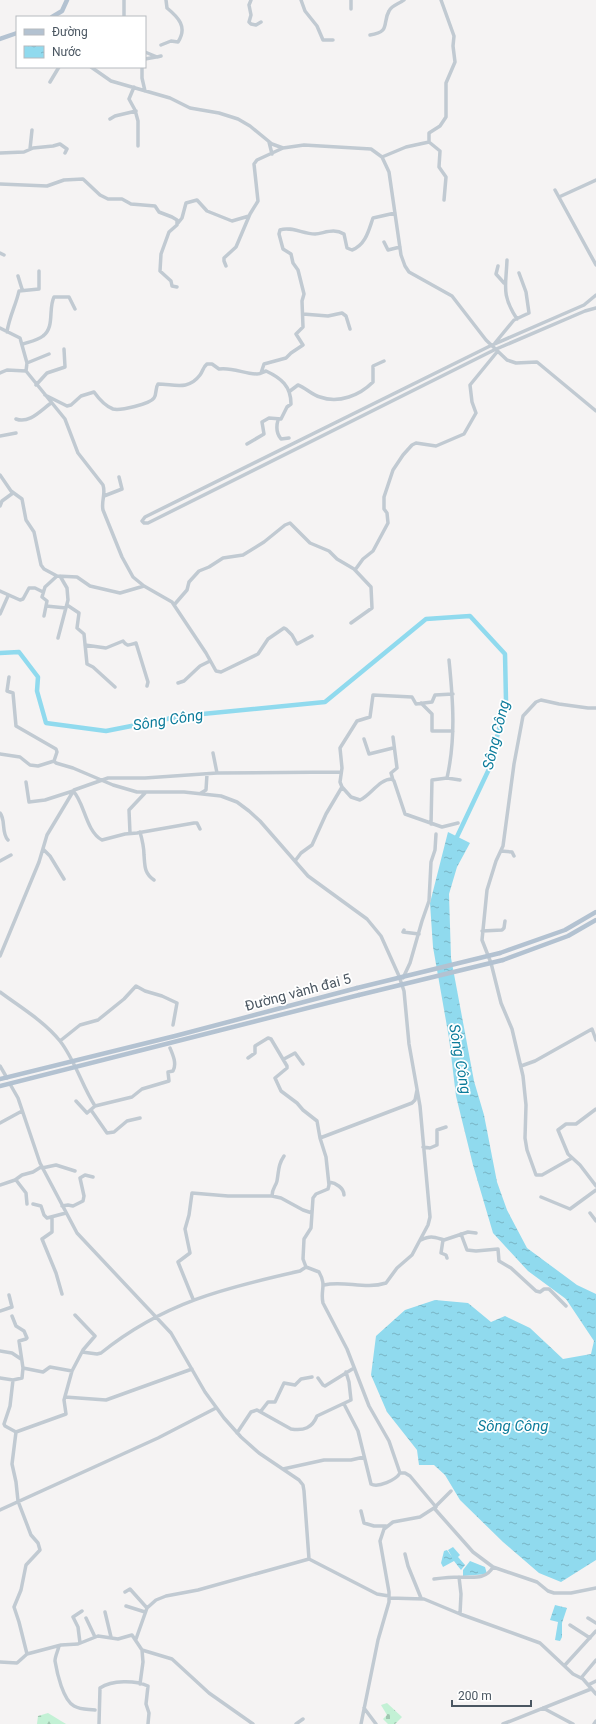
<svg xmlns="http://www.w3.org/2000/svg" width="596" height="1724" font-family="Roboto,sans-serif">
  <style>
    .forest { fill: url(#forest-firs) }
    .cemetery { fill: url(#cemetery-stones) }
    .water { fill: url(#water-ripples) }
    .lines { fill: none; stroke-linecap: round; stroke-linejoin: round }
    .river { stroke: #90daee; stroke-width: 4.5 }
    .minor { stroke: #c1cad2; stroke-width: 3.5 }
    .major { stroke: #b3c2d1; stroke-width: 4.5 }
    .major-bridge { stroke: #b3c2d1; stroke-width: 4.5 }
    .labels { text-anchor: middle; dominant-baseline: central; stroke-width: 3.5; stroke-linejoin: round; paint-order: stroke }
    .street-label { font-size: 14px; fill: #4a5661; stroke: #fff }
    .water-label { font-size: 15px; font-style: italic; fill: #0c7c9b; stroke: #fff }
  </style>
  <defs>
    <pattern id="forest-firs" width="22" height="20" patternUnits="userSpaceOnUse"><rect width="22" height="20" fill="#c3f1d5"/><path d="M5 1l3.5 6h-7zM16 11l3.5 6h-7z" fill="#a0c6b0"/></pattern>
    <pattern id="cemetery-stones" width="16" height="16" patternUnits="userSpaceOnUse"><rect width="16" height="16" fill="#c3f1d5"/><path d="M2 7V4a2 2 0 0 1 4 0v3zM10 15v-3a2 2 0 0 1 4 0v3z" fill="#a0c6b0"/></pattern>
    <pattern id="water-ripples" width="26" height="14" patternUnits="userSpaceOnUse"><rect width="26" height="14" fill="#90daee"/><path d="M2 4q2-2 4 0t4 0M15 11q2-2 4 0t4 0" fill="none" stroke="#78b4c4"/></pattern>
  </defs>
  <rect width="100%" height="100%" fill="#f5f3f3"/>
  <path class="forest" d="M48,1713L66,1724H37L38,1716Z"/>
  <path class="cemetery" d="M387,1703L402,1717L395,1724H388L383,1719L387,1715L381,1705Z"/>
  <path class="water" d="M448,832L470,843L457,867L449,894L451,958L474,1081L484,1115L497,1182L507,1210L527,1248L577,1285L596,1294V1560L561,1582L539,1573L503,1542L460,1500L445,1475L434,1465H419L417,1450L387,1412L371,1375L376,1336L405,1310L435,1300L468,1303L491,1322L505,1316L530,1328L563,1359L591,1354L594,1341L566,1299L528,1271L493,1233L473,1165L456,1096L449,1038L433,947L430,903Z
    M453,1547L460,1555L458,1557L465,1565L461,1570L454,1561L443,1567L441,1563L444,1551L447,1550L452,1557L448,1550Z
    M470,1561L485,1567L487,1574L463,1576V1570Z
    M555,1605L567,1608L562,1623V1637L560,1641L555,1640L558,1622L550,1620Z"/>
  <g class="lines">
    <path class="river" d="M0,653L19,652L38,677L37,691L46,723L106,731L182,716L325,702L426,619L470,616L505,654L506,701L489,769L455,841"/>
    <path class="minor" d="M124,0V17
      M251,0L249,5L251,15L249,22L251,24L256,25L261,22
      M301,0L305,11L317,26L323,40H333
      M351,0V9
      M370,35C391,32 382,23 389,11C392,5 399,4 404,0
      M161,45L171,41L178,42C188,27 178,17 167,8L166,0
      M145,52L157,57L161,56
      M145,59L156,57
      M91,67L111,81L170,98L190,108L219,113L238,119L250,126L272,144L283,148L304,145L371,149L382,157L389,172L401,255L405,266L409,272L452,296L486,340L507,360L516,363L537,362L596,411
      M142,67V78L145,91
      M50,82L59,67
      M134,87L129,99L135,110L138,121V146
      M110,119L115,116L136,111
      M269,142L272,154
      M429,142L440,151L439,167L446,177L444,200
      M30,149L32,130
      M0,153L24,152L33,148L53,146L60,144L67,149L65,153
      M382,157L406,147L429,142V133L440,126L446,117V83L455,62L453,46L454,36L441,0
      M0,184L47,186L64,180L83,179L100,195L108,199H122L131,204L155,206L159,212L172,217L177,220V225L169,232L161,254L160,271L171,281L172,286L177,287
      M555,190L596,265
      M559,197L596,180
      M178,223L182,218L186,203L197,200L207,211L232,221L249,216
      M384,242L388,250L400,247
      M0,253L4,255
      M507,260C506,287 501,294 517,319
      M226,266L224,261V258L236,247L250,214L258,201L254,164L257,160L283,148
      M498,266L496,274L504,283
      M18,276L22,289
      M596,295L584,305L490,346L145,517L142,521L144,523H148L494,350L585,311L596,308
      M303,314L328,316L342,313L346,316L350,329
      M0,328L20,338L27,363L26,371L65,419L78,453L103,485C106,494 101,501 103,510L122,557L133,577L144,586L172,602L206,653L216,671L221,672L258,654L268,639L284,628L286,629L292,635L297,644L312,636
      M7,332C9,317 16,305 19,291L39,289V271
      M495,343L514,320L529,313L526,292L519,273
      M23,344C29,342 38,340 43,336C55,327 48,309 54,297H69L75,309
      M27,363L49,354
      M0,373L7,370L26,371
      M261,373L264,364L286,358L291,353L303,345L296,334L303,327L302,301L304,294L298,270L293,263L291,254L283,249L279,234L280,230C291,226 303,234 315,234C325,233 334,228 344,234L347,248L352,250C366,245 369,229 373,218L395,213
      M36,385L47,373L65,367L64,349
      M290,391L298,385C306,388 312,395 320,397C339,404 360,395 373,382V366L384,361
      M45,395L67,406L71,405L81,396L94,392C99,399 105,406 113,409C120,411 150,404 154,398C157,394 155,388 158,384C174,384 188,391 200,375C203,371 203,367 207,364H212L219,369C233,367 244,374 257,374C261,374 263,372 266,371C281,378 291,386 291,404L287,407L281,419L269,418L262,422L264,434L247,444
      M16,419C29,424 40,411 51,403
      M278,420C276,427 276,433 281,439L289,438
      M0,436L16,433
      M0,475L11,491L22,499L26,520L34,532L41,565L44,569L57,576L77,577L90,586L120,593L144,586
      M104,496L122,489L119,477
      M0,506L2,501L13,493
      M355,570L363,559L373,551L388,523L387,513L384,509V497L393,470L403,455L412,445L416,443L436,446L464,434L476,413L472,402L470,385L497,352
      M0,591L20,600L23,599L29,588H35L43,592
      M67,605L79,613L77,628L84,634L87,664L93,667L115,687
      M174,605L187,590L189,582L199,571L209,567L223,558L243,555L264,542L285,525L290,523L310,543L329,551L337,559L354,569L371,587L372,608L351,623
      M46,606L66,608
      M0,614L8,596
      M44,616L47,601L42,597L45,587L57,576
      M58,638L68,600L67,588L60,576
      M85,645L106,648L123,641C127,647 129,645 136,643L148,682L147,686
      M9,677L7,691L13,693L16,726L56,749L57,752L54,761L56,763L73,768L113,785L137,792H184L221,796L237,802L249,811L260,821L308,876L367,919L381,936L399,976L404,991L409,1044L420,1106L430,1217L428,1225L412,1255L397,1268L386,1283C365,1290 344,1280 324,1285
      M178,683L184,681L200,666L210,661
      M453,694L435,695L432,702L416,704L412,697L373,695L370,717L357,721L340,748L342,768L340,782L342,787L351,797L360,800C371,795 379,779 392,779L394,781L405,814L442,827L458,823
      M421,703L432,714V731H453
      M393,737L397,768L391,773L393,780
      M364,739L369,754L393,748
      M213,753L217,773
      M0,754L20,757L30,765L38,766L54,761
      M447,778C456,738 453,700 449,660
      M26,782L29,802L45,800L73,791
      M73,791C84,801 86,832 102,840L125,834L137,833L194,823H197L200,829
      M201,793L206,790L207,774
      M0,813C6,820 1,833 8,840
      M431,824L432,780L447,778L460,780
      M140,832C142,839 144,848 144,855C145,866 144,873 154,880
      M130,833L129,810L145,793
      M43,849L50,856L64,879
      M501,851L512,852L514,856
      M0,861L11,855
      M295,861L301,853L312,845L326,814L342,787
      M404,930L403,932L419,934
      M482,931L502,930L504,928L505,921
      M0,956L39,862L47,835L74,790L108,778H145L217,773L341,772
      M403,978L410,963L422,921L429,901L431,862L435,850L436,834
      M0,992C20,1007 44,1021 60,1041C75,1060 82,1086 95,1106
      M60,1041L80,1025L98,1020L124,999L136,986L145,991L162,996L177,1003L173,1025
      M248,1058L255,1053V1046L268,1038L271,1039L287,1066V1068L275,1078L281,1091L297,1103L303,1110L317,1121L320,1138
      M284,1059L295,1053L303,1064
      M0,1066L7,1078
      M521,1066L535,1061L592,1029L596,1040
      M10,1084L18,1098L40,1163L77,1233L171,1333L205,1392L224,1418L241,1437L259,1453L299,1480L303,1485L304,1491L309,1559L377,1594L389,1596
      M76,1101L87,1113L95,1106L132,1097L142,1089L169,1081L168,1072L173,1071C177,1064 173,1055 170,1048
      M596,1109L576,1124H566L558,1130L568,1154L580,1165L596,1186
      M91,1110L107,1133L114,1132L127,1121L140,1118
      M0,1123L22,1111
      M423,1147L430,1148L437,1145V1130L446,1127
      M572,1158L542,1175H536L527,1150L525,1138L526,1105L523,1076L512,1029L501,1003L491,963L482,940L487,890L496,861L503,846L514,764L523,716L536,702L541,700L559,704L588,708H596
      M42,1168L56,1165L75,1171
      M16,1180L26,1193L27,1204
      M329,1182C336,1183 344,1188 344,1195
      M0,1185L15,1180L22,1175L33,1172L41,1167
      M272,1196C272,1188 276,1186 277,1181C279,1170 278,1165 284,1156
      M541,1197L570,1209L596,1190
      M33,1204L41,1206L44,1215L47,1218L66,1213
      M62,1206L68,1205L73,1206L83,1201L84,1196L80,1178L85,1175L93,1177
      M590,1213L596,1221
      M52,1218V1232L42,1239L56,1273L62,1294
      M461,1234L467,1250L476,1251L498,1249L499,1261L511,1268L536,1291L540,1292L544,1289H549L566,1306
      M421,1240C431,1235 434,1237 444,1240L468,1232L476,1233
      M443,1240L441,1253L446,1255L447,1258
      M193,1299L178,1262L190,1253L185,1229L189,1215L192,1193L228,1196H272L281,1198L303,1210L312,1213
      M0,1311L12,1307L9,1295
      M0,1351L12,1353L21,1359
      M82,1352L97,1354L101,1353C163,1303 224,1288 300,1271L306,1267
      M23,1368L43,1372L50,1367L72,1371
      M0,1378L13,1380L22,1378L23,1368L19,1341L26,1339L27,1338L24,1331L16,1326L12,1316
      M318,1378L323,1385L325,1386L354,1368
      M13,1380L10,1406L4,1424L5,1426L16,1432
      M65,1397L106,1400L192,1369
      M344,1404L358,1431L371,1484C378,1488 396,1480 400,1473L389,1441L369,1406L347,1349L323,1303C320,1290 327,1286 319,1272L306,1267L303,1259L304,1239L311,1228L313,1198L316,1194L328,1189L329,1185L326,1157L320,1138L412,1103L415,1100L417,1090
      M261,1411L268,1402H275L284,1383L295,1385L301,1379L312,1377
      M16,1432L12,1464L16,1482L18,1501L31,1535L38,1543L40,1550L26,1565L21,1590L14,1607L19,1622L27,1654
      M16,1432L66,1414L64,1400L72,1371L83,1350L95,1336L75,1315
      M237,1433L251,1412L257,1410L291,1429C304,1431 312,1428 317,1416L351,1400L349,1382L346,1372
      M283,1469L324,1460H351L364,1457
      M400,1473H405L410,1476L436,1507
      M434,1508L473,1552L493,1567L537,1582L548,1591L554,1593H571L596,1588
      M0,1510L158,1438L216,1408
      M361,1511L364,1523L374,1526H386
      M405,1554L408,1566L421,1598
      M459,1577L461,1594L460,1614
      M434,1579C442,1578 451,1577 459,1577C473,1577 486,1580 493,1567
      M125,1592L130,1589L147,1608
      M389,1598L424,1599L460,1614L540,1643L573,1674L583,1679L596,1694
      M126,1606L145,1612
      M105,1612L111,1637
      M86,1618L95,1637
      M588,1618L596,1623
      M570,1625L590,1638
      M136,1639L147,1608L156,1600L166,1596L198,1590L309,1559
      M80,1643L78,1627L73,1617L82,1611
      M59,1646C58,1651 55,1656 55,1661C57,1673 63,1700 74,1706C81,1710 88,1709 95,1710
      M0,1662L17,1663L27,1654L61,1645L78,1644L98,1636L118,1639L132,1635L142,1650L172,1659L209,1693L253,1724
      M565,1665L596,1631
      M581,1678L596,1660
      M140,1684L143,1662L142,1650
      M588,1685L596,1681
      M364,1708L376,1724
      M543,1708L573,1724
      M99,1724L100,1688C112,1680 135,1680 148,1686L146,1704L149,1713L148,1724
      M296,1724L303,1719
      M361,1724L378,1640L389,1602V1592L380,1541L384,1529L393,1522L420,1517L434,1508L451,1491
      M503,1724L591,1689
      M594,1724L596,1721"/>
    <path class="major" d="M52,17L62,11L67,0
      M0,39L17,33
      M500,953L565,930L596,912
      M503,960L568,936L596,920
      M0,1079L175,1036L357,988
      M0,1086L359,995"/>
    <path class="major-bridge" d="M357,988L500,953
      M359,995L503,960"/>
  </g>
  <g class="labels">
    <g class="street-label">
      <text transform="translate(298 992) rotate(-15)">Đường vành đai 5</text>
    </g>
    <g class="water-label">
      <text transform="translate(168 720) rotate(-9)">Sông Công</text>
      <text transform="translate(496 735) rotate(-76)">Sông Công</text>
      <text transform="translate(460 1059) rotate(80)">Sông Công</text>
      <text x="513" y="1426">Sông Công</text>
    </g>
  </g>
  <rect x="16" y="16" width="130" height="52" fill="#ffffff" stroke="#b7bbc0"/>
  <rect x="24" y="29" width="20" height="6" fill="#b3c2d1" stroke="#b7bbc0"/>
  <text x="52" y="36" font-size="12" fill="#4a5661">Đường</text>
  <rect x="24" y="46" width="20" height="12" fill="url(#water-ripples)" stroke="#b7bbc0"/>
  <text x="52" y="56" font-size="12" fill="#4a5661">Nước</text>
  <path d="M452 1700v6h79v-6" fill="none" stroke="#4a5661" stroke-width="2"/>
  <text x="458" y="1700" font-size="12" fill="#4a5661" stroke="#ffffff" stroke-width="3" paint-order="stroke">200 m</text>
</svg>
